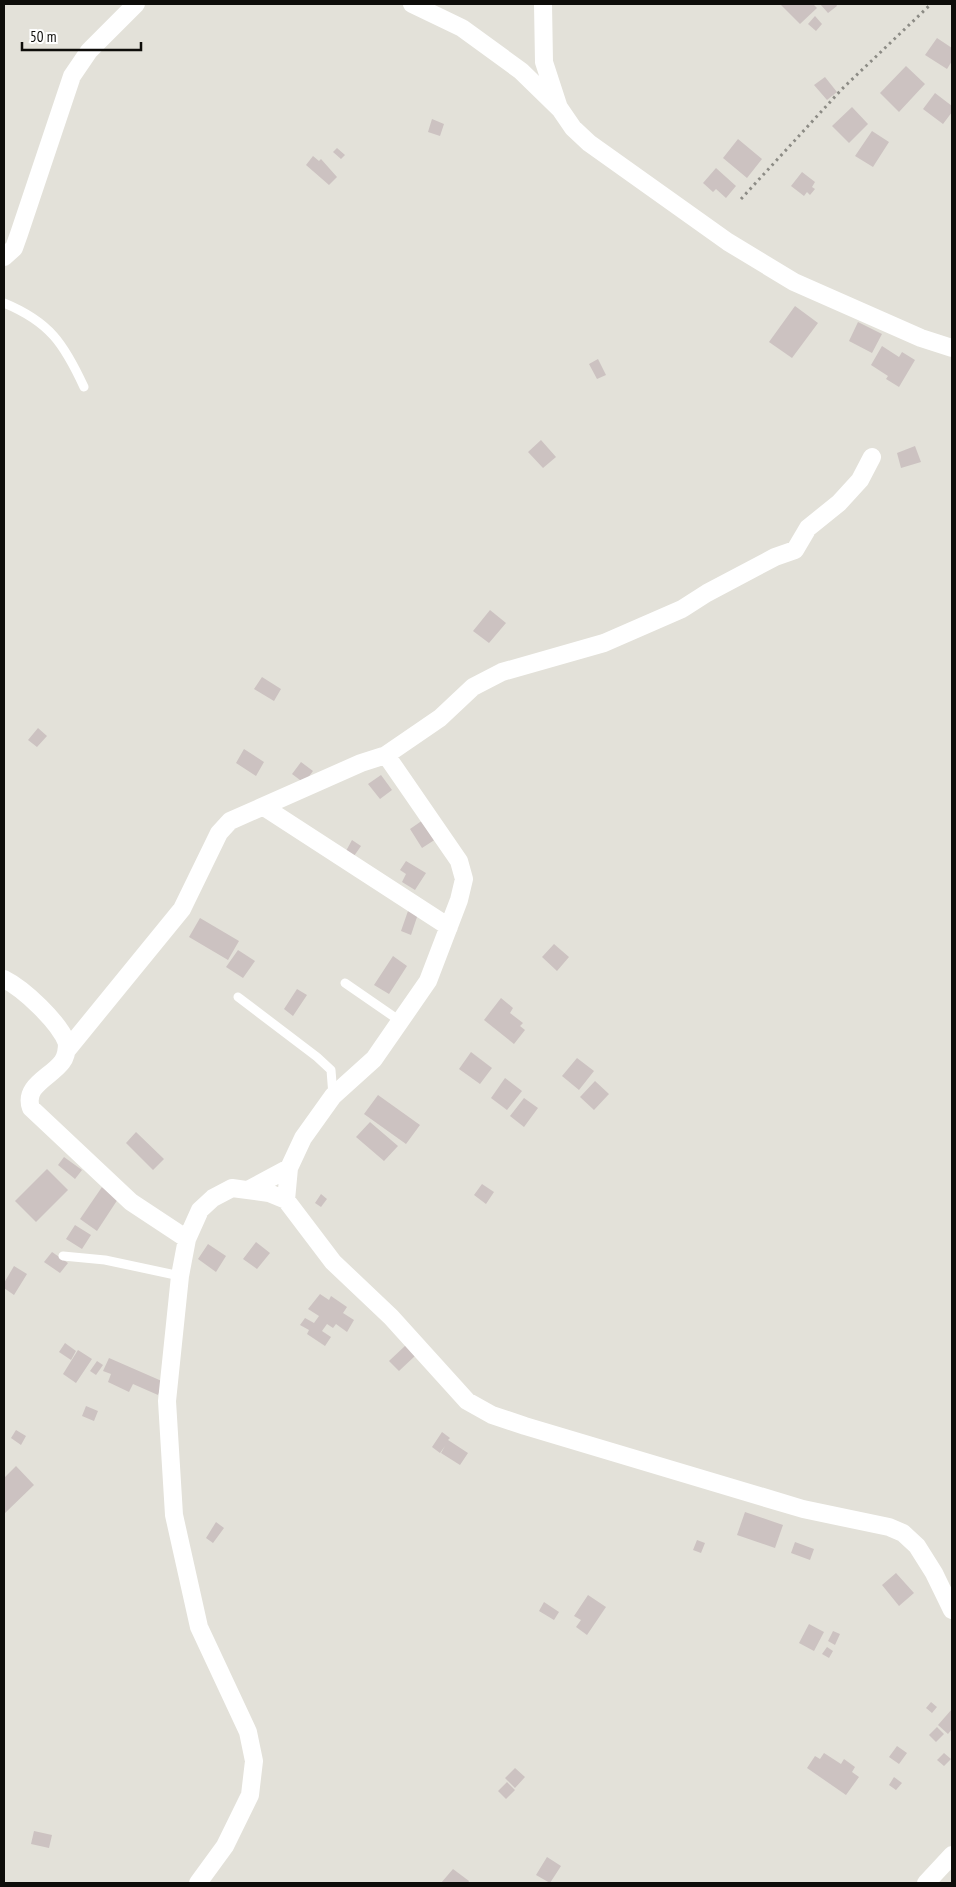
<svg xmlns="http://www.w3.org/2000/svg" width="956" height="1887" font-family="'PT Sans Narrow',sans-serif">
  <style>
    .building { fill: #ccc2c1 }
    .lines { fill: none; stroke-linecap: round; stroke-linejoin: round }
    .path { stroke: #8c8b85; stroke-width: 3; stroke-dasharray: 2.5 4; stroke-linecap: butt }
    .service { stroke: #fff; stroke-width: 9 }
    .minor { stroke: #fff; stroke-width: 18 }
  </style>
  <rect width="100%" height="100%" fill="#e3e1d9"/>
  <path class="building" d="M780,4H813L817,8L800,24Z
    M820,4H836L837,6L828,13Z
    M815,16L822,24L816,31L808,24Z
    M937,38L952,48V61L947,69L925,55Z
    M906,66L925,84L899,112L880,93Z
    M825,77L837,92L827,100L814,85Z
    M935,93L952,106V112L943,124L923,109Z
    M852,107L868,124L849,143L832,126Z
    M432,119L444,124L440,136L428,132Z
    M872,131L889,142L873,167L855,156Z
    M738,139L762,159L747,178L723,158Z
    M337,148L345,155L341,159L333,152Z
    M313,156L319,161L321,159L337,177L329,185L306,165Z
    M716,168L736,186L726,198L716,189L713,192L703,183Z
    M802,172L815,182L812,187L815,189L810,195L807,192L804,196L791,186Z
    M795,306L818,323L792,358L769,342Z
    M858,322L882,334L872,353L849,341Z
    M882,346L899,357L902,352L915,360L899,387L886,379L888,376L871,365Z
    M598,359L606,375L597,379L589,364Z
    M541,440L556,457L543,468L528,452Z
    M915,446L921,462L901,468L897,453Z
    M490,610L506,623L489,643L473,631Z
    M262,677L281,689L274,701L254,689Z
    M38,728L47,736L37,747L28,740Z
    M244,749L264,762L256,776L236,763Z
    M301,762L313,771L304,783L292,774Z
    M381,775L392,790L380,799L368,784Z
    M423,820L436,839L422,848L410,829Z
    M352,840L361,846L354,856L346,851Z
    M406,861L426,873L415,890L402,882L406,874L400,870Z
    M408,911L418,914L411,935L401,931Z
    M200,918L239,941L228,960L189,937Z
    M554,944L569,957L557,971L542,957Z
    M238,950L255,961L243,978L226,967Z
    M393,956L407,966L389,994L374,985Z
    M297,989L307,995L293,1016L284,1009Z
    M501,998L513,1008L510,1013L523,1023L520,1026L525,1030L514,1044L484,1020Z
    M471,1052L492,1068L480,1084L459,1069Z
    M577,1058L594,1071L579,1090L562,1076Z
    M505,1078L522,1091L507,1110L491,1098Z
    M595,1081L609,1094L594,1110L580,1097Z
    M378,1095L420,1125L406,1144L364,1114Z
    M524,1098L538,1108L524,1127L510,1116Z
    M370,1122L398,1146L384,1161L356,1137Z
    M136,1132L164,1159L153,1170L126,1143Z
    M64,1157L82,1170L75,1179L58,1165Z
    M47,1169L68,1190L36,1222L15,1201Z
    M482,1184L494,1192L486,1204L474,1195Z
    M102,1187L118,1199L97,1231L80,1219Z
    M321,1194L327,1199L321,1207L315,1203Z
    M75,1225L91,1235L82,1249L66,1239Z
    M256,1242L270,1253L257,1269L243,1259Z
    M208,1244L226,1256L216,1272L198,1259Z
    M52,1252L68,1263L60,1273L44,1262Z
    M14,1266L27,1274L14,1295L4,1288V1283Z
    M320,1294L329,1300L331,1296L347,1307L343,1313L354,1320L347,1332L336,1324L333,1328L327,1324L322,1331L331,1337L325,1346L307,1334L309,1330L300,1325L305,1318L314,1323L319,1316L308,1309Z
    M65,1343L76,1351L71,1360L59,1352Z
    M406,1345L416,1355L399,1371L389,1361Z
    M78,1350L92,1359L76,1383L63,1374Z
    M109,1358L164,1382L158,1395L133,1384L129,1392L108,1382L111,1374L103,1371Z
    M97,1361L103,1365L96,1375L90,1371Z
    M86,1406L98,1411L94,1421L82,1416Z
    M16,1430L26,1436L21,1445L11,1438Z
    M442,1432L450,1438L448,1440L468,1453L460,1465L441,1453L445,1446L440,1453L432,1447Z
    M16,1466L34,1485L4,1514V1478Z
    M745,1512L783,1525L775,1548L737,1535Z
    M216,1522L224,1528L213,1543L206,1538Z
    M697,1540L705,1543L701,1553L693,1550Z
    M795,1542L814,1549L810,1560L791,1553Z
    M896,1573L914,1593L899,1606L882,1585Z
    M588,1595L606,1607L587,1635L576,1627L581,1620L574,1616Z
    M544,1602L559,1612L554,1620L539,1611Z
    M809,1624L824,1632L814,1651L799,1643Z
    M833,1631L840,1634L835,1645L828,1641Z
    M827,1647L833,1651L829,1658L822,1654Z
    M931,1702L937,1707L932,1713L926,1708Z
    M952,1709V1729L948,1734L938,1725Z
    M937,1727L944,1734L936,1742L929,1735Z
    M897,1746L907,1753L899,1764L889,1757Z
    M824,1753L841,1764L844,1759L855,1767L852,1772L859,1777L846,1795L807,1768L815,1756L820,1759Z
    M944,1753L951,1759L944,1766L937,1760Z
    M515,1768L525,1777L515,1788L505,1778Z
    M894,1777L902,1783L896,1790L889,1785Z
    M507,1782L515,1790L506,1799L498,1791Z
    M34,1831L52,1835L49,1848L31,1844Z
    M547,1857L561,1866L550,1883L536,1875Z
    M453,1869L469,1881L468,1883H441Z"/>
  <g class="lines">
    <path class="path" d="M741,199L842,89L931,4"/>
    <path class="service" d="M4,303C50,322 64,344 84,387
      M345,983L400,1021
      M238,997L317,1057L331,1070L333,1096
      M63,1256L105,1260L180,1276"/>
    <path class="minor" d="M412,4L462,28L521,71L560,109L573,128L589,143L728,242L794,282L921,338L952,348
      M543,4L544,62L559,108
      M4,257L14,248L19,234L72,76L89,51L136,4
      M264,807L449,927
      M4,979C24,989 59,1022 67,1043C67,1049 66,1057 62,1062C51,1077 23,1086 31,1108L131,1202L187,1239
      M67,1050L182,909L219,833L230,821L361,763L386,755L440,718L473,687L502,672L604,643L682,609L707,593L775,557L795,550L808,528L839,503L860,480L872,457
      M250,1189L289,1168
      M286,1200L289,1168L303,1138L333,1096L374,1059L428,981L459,900L464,879L459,861L386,755
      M198,1883L225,1846L250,1795L254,1761L248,1732L199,1627L174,1515L167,1401L180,1276L187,1239L200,1210L213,1198L232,1188L269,1193L286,1200L333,1262L391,1317L467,1401L492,1415L525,1426L803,1509L889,1527L903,1533L917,1546L934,1573L952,1610
      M926,1883L952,1855"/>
  </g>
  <rect width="956" height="1887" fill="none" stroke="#0e0d0a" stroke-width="10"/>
  <path d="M22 42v8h119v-8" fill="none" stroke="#0e0d0a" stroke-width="2.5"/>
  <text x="30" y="42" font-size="15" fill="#0e0d0a" stroke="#ffffff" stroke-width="4" paint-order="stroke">50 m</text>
</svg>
